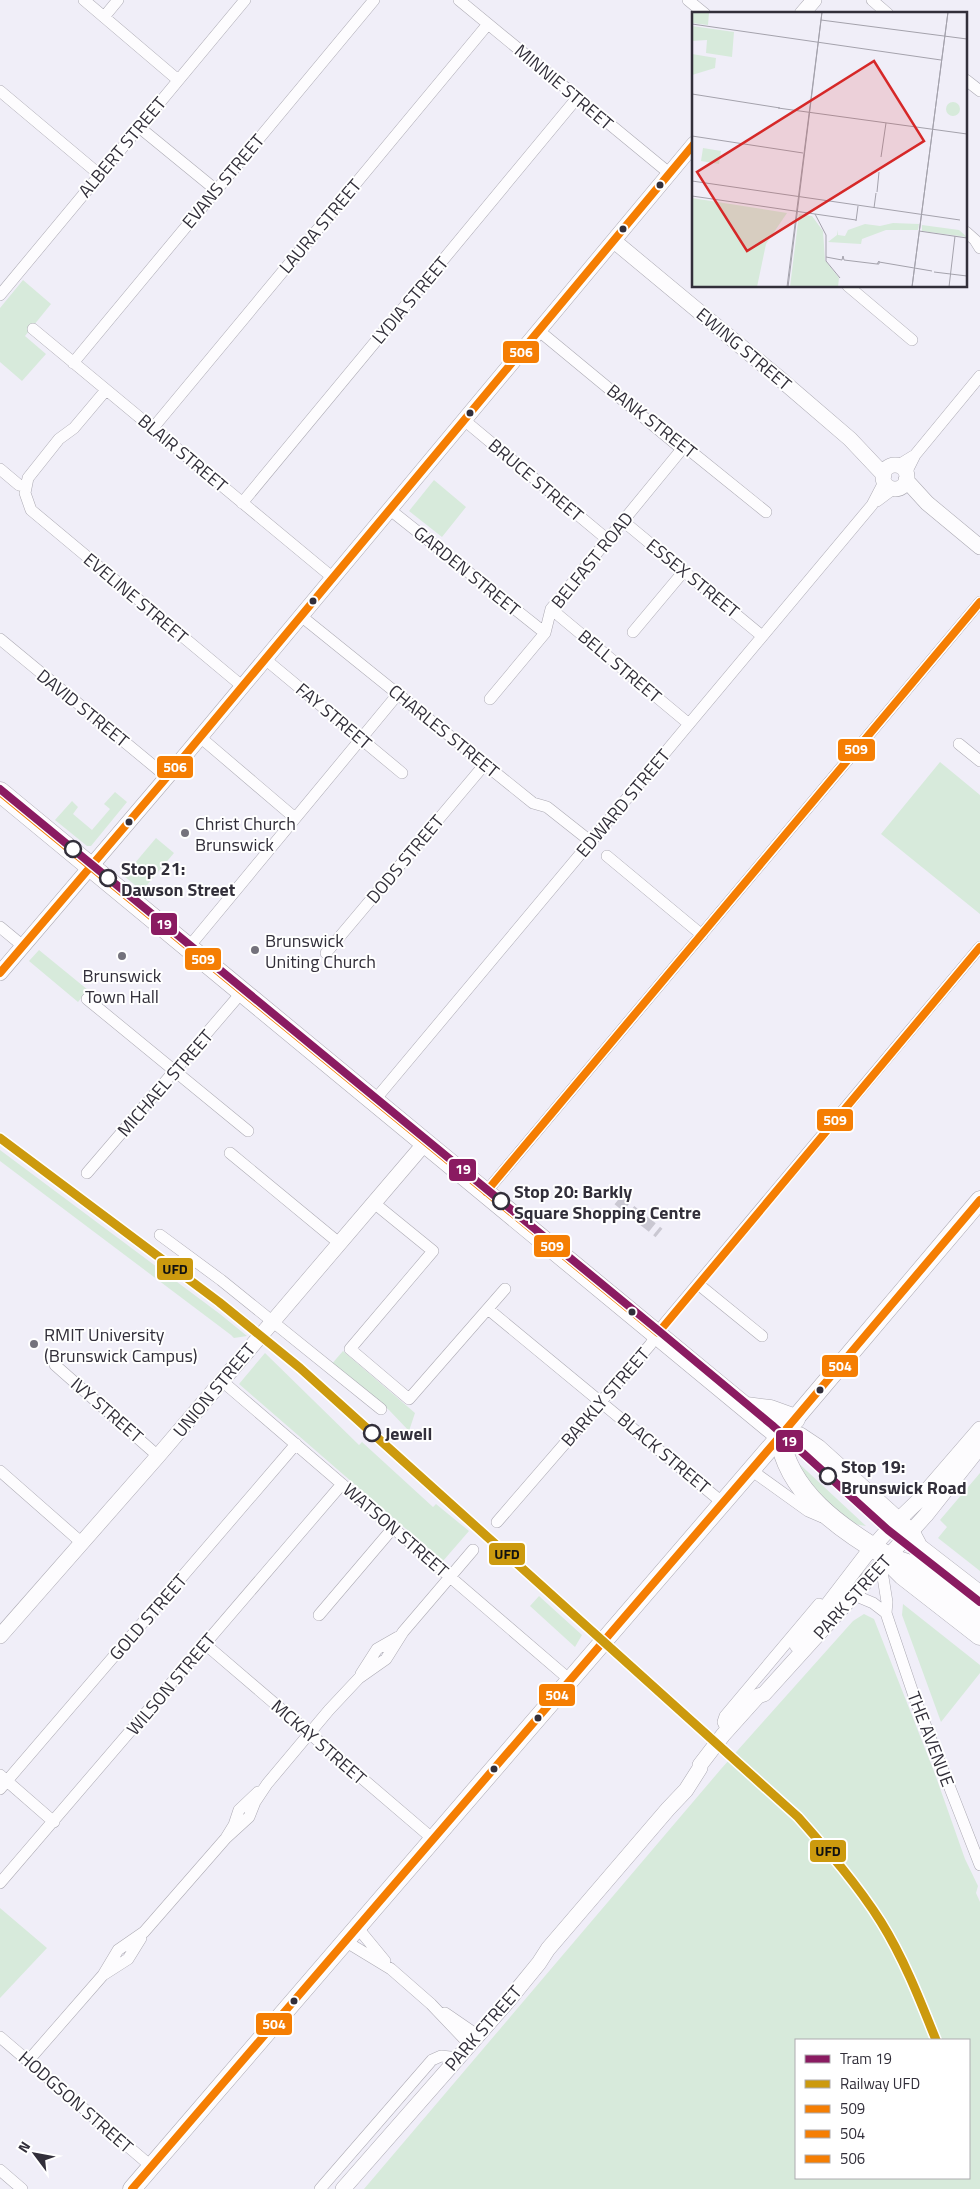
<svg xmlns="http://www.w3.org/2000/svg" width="980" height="2189" font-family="'Titillium Web',sans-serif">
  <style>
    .green { fill: #d7eadb; fill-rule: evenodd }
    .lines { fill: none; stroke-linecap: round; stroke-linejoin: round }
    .street-tunnel { stroke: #cac8d2; stroke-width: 11; stroke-dasharray: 11 5.5; stroke-linecap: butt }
    .street-casing { stroke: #acaab3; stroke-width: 12 }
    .secondary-casing { stroke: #acaab3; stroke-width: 16 }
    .primary-casing { stroke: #acaab3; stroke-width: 19 }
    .highway-casing { stroke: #acaab3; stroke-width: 21 }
    .street { stroke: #fdfcfe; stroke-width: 11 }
    .secondary { stroke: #fdfcfe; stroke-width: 15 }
    .primary { stroke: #fdfcfe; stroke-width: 18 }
    .highway { stroke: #fdfcfe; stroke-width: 20 }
    .bus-1-casing { stroke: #fff; stroke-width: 11 }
    .bus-2-casing { stroke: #fff; stroke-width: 11 }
    .bus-3-casing { stroke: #fff; stroke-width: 11 }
    .bus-1 { stroke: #f57e03; stroke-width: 8 }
    .bus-2 { stroke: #f57e03; stroke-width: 8 }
    .bus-3 { stroke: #f57e03; stroke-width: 8 }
    .rail-1-casing { stroke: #fff; stroke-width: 12 }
    .rail-1 { stroke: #cc9a0e; stroke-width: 9 }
    .tram-1-casing { stroke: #fff; stroke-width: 11 }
    .tram-1 { stroke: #8a1b61; stroke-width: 8 }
    .bus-dot { fill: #322f3a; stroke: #fff; stroke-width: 2 }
    .poi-dot { fill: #74727c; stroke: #fff; stroke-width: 2 }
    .stop-dot { fill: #fff; stroke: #322f3a; stroke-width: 2.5 }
    .labels { text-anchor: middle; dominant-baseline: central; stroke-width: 4; stroke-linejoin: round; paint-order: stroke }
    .street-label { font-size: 18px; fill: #322f3a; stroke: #fff }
    .poi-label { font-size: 18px; fill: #322f3a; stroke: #fff; text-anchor: start }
    .stop-label { font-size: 18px; font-weight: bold; fill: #322f3a; stroke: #fff; text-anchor: start }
    .inset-road { fill: none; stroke: #a4a2ac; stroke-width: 1 }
    .view { fill: #d62828; fill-opacity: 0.15; stroke: #d62828; stroke-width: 2.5 }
    .inset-edge { fill: none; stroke: #322f3a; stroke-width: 2.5 }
    .line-badge { stroke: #fff; stroke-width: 2 }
    .badge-label { font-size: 14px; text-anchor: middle; font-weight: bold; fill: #fff }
    .pale-badge-label { font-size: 14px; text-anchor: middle; font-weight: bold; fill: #111 }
  </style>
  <rect width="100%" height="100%" fill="#f0eef8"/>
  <path class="green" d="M23,280L51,304L25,336L46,354L22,381L0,362V308Z
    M434,480L466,507L442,537L409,511Z
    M940,762L980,795V914L881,834Z
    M115,792L127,802L91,846H87L55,820L72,801L78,807L73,814L92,830L110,809L104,804Z
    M156,838L174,853L142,891L124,876Z
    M39,950L88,990L78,1002L29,961Z
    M0,1150L220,1314L247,1336L234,1338L231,1335L0,1161Z
    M343,1351L415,1413L409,1431L389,1410L330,1366Z
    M265,1353L359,1445L362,1442L433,1507L436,1504L469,1531L443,1561L239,1384Z
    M793,1458L866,1526L854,1524L822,1503Z
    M980,1473V1571L938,1538L947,1527L940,1520Z
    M539,1596L582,1635L575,1647L530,1606Z
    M903,1604L980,1665V1673L941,1722L902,1615Z
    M864,1614L874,1619L935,1774L965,1859L978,1886L976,1893L980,1902V2189H364L721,1769L853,1621ZM796,2040H969V2178H796Z
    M0,1908L47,1948L0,1998Z"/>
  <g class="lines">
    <path class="street-tunnel" d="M618,1200L659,1233"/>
    <defs>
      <path id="street" d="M84,0L178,80
        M459,0L669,173
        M688,0L705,14
        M872,0L888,14
        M104,17L118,0
        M966,80L980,91
        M0,91L100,175
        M139,127L216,190
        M966,232L975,240L980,248
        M848,286L912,340
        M0,295L245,0
        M33,329L332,577
        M538,330L682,449H688L766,512
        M73,363L374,0
        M106,390L74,428L59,439L28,478L25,493L31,510L242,686
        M464,420L608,540
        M153,428L488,24
        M897,466L915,455
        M0,469L19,485L25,486
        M906,473L915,455L980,376
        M877,501L893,489
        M242,503L577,98
        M389,509L545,633
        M623,521L762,636
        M551,609L689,724
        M301,616L533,803L547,807L590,841
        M633,632L684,571
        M0,639L167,777
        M265,659L402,773
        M490,699L545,633L551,609L682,449
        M200,737L295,818
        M959,744L980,761
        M607,856L702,935
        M0,927L23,946
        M188,948L398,694
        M326,953L485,764
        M87,999L248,1131
        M374,1101L872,505L884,482
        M230,1153L339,1243
        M87,1173L242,992
        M486,1192L980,602
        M374,1203L433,1251L350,1349L409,1399L505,1289
        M160,1235L221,1280L381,1409
        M698,1284L762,1336
        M488,1309L723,1503
        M55,1365L158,1456
        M222,1381L570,1680
        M751,1470L808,1511L822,1517
        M0,1471L82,1543
        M497,1522L650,1345L664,1324L980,947
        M881,1565L887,1602L886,1613L891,1628L914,1696L980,1865
        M854,1595L873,1603L886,1613
        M319,1615L393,1528
        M205,1644L433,1839
        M361,1674L377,1649L398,1637
        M727,1730L723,1722L725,1716L819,1604L824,1608
        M0,1775L54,1822
        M0,1789L296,1444
        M226,1838L249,1817L255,1802L267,1784L329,1710L359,1678L386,1659L403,1632L473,1550
        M0,1883L342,1484
        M357,1927L385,1961
        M345,1941L391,1969L431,2004L470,2045
        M103,1975L118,1950L144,1932L226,1838L234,1825L239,1810L258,1792
        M445,2013L477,2035
        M0,2037L152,2167
        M28,2061L103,1975L128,1959L141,1938
        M0,2170L22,2189
        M320,2189L432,2060L441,2056L450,2057"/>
      <path id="secondary" d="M802,14L814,0
        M614,241L779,378L850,439L884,475
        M883 477a12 12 0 1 1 24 0a12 12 0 1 1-24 0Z
        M906,480L927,503L980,547
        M0,973L167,777L694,144
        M0,1636L158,1456L425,1143
        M797,1645L866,1555L888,1530L917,1502L980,1429
        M343,2189L508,2001L539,1963L548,1949L668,1809L686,1790L700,1768V1765L723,1735L758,1696L764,1694L926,1515L980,1447"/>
      <path id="primary" d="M132,2189L782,1434L980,1200"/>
      <path id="highway" d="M0,792L780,1436
        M746,1407L770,1410L795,1419
        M780,1436C787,1492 841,1529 887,1556C895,1561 904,1562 912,1566C936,1581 958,1598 980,1615
        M780,1436L799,1437L817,1449L910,1533L918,1548L980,1596
        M895,1567L903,1575L980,1635"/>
    </defs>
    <use href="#street" class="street-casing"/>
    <use href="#secondary" class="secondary-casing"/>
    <use href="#primary" class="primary-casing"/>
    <use href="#highway" class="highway-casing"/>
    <use href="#street" class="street"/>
    <use href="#secondary" class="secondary"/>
    <use href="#primary" class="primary"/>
    <use href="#highway" class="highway"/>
    <defs>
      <path id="bus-1" d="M0,792L658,1333L980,947
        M486,1192L980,602"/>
      <path id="bus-2" d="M132,2189L782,1434L980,1200"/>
      <path id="bus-3" d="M0,973L167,777L694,144"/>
    </defs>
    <use href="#bus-1" class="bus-1-casing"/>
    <use href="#bus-2" class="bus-2-casing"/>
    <use href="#bus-3" class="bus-3-casing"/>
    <use href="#bus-1" class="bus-1"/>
    <use href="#bus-2" class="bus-2"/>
    <use href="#bus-3" class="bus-3"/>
    <defs>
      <path id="rail-1" d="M0,1138L219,1302L300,1368L798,1817C828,1851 857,1884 881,1922C904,1959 920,2000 936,2040"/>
    </defs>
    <use href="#rail-1" class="rail-1-casing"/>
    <use href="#rail-1" class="rail-1"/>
    <defs>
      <path id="tram-1" d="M0,789L659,1331L772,1425L888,1530L980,1602"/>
    </defs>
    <use href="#tram-1" class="tram-1-casing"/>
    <use href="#tram-1" class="tram-1"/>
  </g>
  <g class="bus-dot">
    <circle cx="660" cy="185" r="4.5"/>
    <circle cx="623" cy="229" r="4.5"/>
    <circle cx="470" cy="413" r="4.5"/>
    <circle cx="313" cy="601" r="4.5"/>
    <circle cx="129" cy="822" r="4.5"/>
    <circle cx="632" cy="1312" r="4.5"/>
    <circle cx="820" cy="1390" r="4.5"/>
    <circle cx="538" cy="1718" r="4.5"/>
    <circle cx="494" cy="1769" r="4.5"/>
    <circle cx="294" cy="2001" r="4.5"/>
  </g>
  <g class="poi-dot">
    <circle cx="185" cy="833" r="5"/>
    <circle cx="255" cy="950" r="5"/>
    <circle cx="122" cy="956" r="5"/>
    <circle cx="34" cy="1344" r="5"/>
  </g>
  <g class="stop-dot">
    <circle cx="73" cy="849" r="8"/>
    <circle cx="108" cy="878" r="8"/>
    <circle cx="501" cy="1201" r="8"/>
    <circle cx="372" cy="1433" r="8"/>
    <circle cx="828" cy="1476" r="8"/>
  </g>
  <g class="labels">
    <g class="street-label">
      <text transform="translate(564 87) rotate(40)">MINNIE STREET</text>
      <text transform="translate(122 147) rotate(-50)">ALBERT STREET</text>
      <text transform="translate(223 181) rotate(-50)">EVANS STREET</text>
      <text transform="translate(320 226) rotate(-50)">LAURA STREET</text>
      <text transform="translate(410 300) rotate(-50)">LYDIA STREET</text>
      <text transform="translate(744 349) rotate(40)">EWING STREET</text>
      <text transform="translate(652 421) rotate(38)">BANK STREET</text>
      <text transform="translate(183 453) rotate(40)">BLAIR STREET</text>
      <text transform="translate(536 480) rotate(40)">BRUCE STREET</text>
      <text transform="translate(592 560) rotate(-51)">BELFAST ROAD</text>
      <text transform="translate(467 571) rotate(39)">GARDEN STREET</text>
      <text transform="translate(693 578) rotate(39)">ESSEX STREET</text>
      <text transform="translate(136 598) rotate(40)">EVELINE STREET</text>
      <text transform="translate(620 666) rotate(40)">BELL STREET</text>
      <text transform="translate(83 708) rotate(39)">DAVID STREET</text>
      <text transform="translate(334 716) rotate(40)">FAY STREET</text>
      <text transform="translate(444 731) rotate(39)">CHARLES STREET</text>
      <text transform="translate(623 803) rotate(-50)">EDWARD STREET</text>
      <text transform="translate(405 859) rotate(-50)">DODS STREET</text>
      <text transform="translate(165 1083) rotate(-49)">MICHAEL STREET</text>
      <text transform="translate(214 1390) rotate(-50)">UNION STREET</text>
      <text transform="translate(605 1397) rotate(-49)">BARKLY STREET</text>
      <text transform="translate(107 1410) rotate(41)">IVY STREET</text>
      <text transform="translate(664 1453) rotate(40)">BLACK STREET</text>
      <text transform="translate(396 1530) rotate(41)">WATSON STREET</text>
      <text transform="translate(852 1597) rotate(-48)">PARK STREET</text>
      <text transform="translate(148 1617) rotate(-49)">GOLD STREET</text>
      <text transform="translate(171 1684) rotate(-50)">WILSON STREET</text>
      <text transform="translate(931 1739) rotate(69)">THE AVENUE</text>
      <text transform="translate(319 1742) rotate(41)">MCKAY STREET</text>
      <text transform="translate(483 2028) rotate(-49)">PARK STREET</text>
      <text transform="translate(76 2102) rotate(41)">HODGSON STREET</text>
    </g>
    <g class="poi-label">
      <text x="195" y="823">Christ Church<tspan x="195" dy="21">Brunswick</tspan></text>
      <text x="265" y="940">Brunswick<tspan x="265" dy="21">Uniting Church</tspan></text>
      <text x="122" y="975" text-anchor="middle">Brunswick<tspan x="122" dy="21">Town Hall</tspan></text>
      <text x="44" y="1334">RMIT University<tspan x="44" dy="21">(Brunswick Campus)</tspan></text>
    </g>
    <g class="stop-label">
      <text x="121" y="868">Stop 21:<tspan x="121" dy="21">Dawson Street</tspan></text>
      <text x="514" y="1191">Stop 20: Barkly<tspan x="514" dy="21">Square Shopping Centre</tspan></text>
      <text x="385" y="1433">Jewell</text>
      <text x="841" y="1466">Stop 19:<tspan x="841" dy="21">Brunswick Road</tspan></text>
    </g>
  </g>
  <g transform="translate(692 12)">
    <rect width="275" height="275" fill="#f0eef8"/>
    <path d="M0,0L17,1L16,13L0,11ZM0,14L42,20L40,45L14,41L15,28L0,29ZM0,42L24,46L23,56L0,63ZM254 97a7 7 0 1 1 14 0a7 7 0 1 1-14 0ZM11,136L29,139L27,152L9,149ZM0,186L95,201L74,232L65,275H0ZM107,202L120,204L131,219L133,248L147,266L146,275H98ZM201,211L227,212L226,218H194L170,227L169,232L136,230L145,223L146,218V223L153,224L156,218L173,212L188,214ZM230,213L267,218L275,225L230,219Z" fill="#d7eadb"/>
    <path class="inset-road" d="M129,8L275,27M0,12L249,48M0,82L88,96M86,96L275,122M0,124L111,141M189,145L194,111M0,169L268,208M185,180L187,160M0,184L164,208M182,196L184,181M123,202L134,223V249L148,266M164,209L166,194M227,219L275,226M134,245L150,248L151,244L152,248M152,248L185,252L187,249V252H185M187,250L240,259M242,260L275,264M95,275L130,0M96,275L130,0M220,275L256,0M220,275L256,0M257,275L263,224"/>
    <path class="view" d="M182,49L232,129L55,239L5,160Z"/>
    <rect width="275" height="275" class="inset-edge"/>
  </g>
  <g class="line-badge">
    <rect x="502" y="340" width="38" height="24" rx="5" fill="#f57e03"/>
    <rect x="837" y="738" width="39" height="24" rx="5" fill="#f57e03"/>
    <rect x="156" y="755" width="38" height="24" rx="5" fill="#f57e03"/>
    <rect x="150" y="912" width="28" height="24" rx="5" fill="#8a1b61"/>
    <rect x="184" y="947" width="38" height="24" rx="5" fill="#f57e03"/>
    <rect x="816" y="1108" width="38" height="24" rx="5" fill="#f57e03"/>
    <rect x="448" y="1158" width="29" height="24" rx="5" fill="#8a1b61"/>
    <rect x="533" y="1234" width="38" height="24" rx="5" fill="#f57e03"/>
    <rect x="156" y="1257" width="38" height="24" rx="5" fill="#cc9a0e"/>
    <rect x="821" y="1354" width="38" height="24" rx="5" fill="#f57e03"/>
    <rect x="775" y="1429" width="29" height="24" rx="5" fill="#8a1b61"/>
    <rect x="488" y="1542" width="38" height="24" rx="5" fill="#cc9a0e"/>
    <rect x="538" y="1683" width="38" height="24" rx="5" fill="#f57e03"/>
    <rect x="809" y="1839" width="38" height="24" rx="5" fill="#cc9a0e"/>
    <rect x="255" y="2012" width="38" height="24" rx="5" fill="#f57e03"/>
  </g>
  <g class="badge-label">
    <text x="521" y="357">506</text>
    <text x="856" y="754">509</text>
    <text x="175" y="772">506</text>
    <text x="164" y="929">19</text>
    <text x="203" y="964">509</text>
    <text x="835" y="1125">509</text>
    <text x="463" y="1174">19</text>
    <text x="552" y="1251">509</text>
    <text x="840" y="1371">504</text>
    <text x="789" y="1446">19</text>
    <text x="557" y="1700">504</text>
    <text x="274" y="2029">504</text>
  </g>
  <g class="pale-badge-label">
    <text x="175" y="1274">UFD</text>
    <text x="507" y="1559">UFD</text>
    <text x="828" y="1856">UFD</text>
  </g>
  <rect x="795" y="2039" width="175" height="140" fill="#ffffff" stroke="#adacb0"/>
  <rect x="805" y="2055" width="25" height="8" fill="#8a1b61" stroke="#adacb0"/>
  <text x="840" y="2064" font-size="15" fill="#322f3a">Tram 19</text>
  <rect x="805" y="2080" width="25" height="8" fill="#cc9a0e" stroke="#adacb0"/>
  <text x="840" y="2089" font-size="15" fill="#322f3a">Railway UFD</text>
  <rect x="805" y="2105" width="25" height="8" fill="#f57e03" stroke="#adacb0"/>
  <text x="840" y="2114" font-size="15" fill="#322f3a">509</text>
  <rect x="805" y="2130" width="25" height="8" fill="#f57e03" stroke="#adacb0"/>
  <text x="840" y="2139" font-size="15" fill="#322f3a">504</text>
  <rect x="805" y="2155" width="25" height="8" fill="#f57e03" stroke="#adacb0"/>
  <text x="840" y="2164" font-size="15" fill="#322f3a">506</text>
  <g transform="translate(35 2154) rotate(302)" stroke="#ffffff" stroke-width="4" paint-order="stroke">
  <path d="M0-4L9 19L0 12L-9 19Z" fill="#322f3a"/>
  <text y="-8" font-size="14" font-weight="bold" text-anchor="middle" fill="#322f3a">N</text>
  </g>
</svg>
